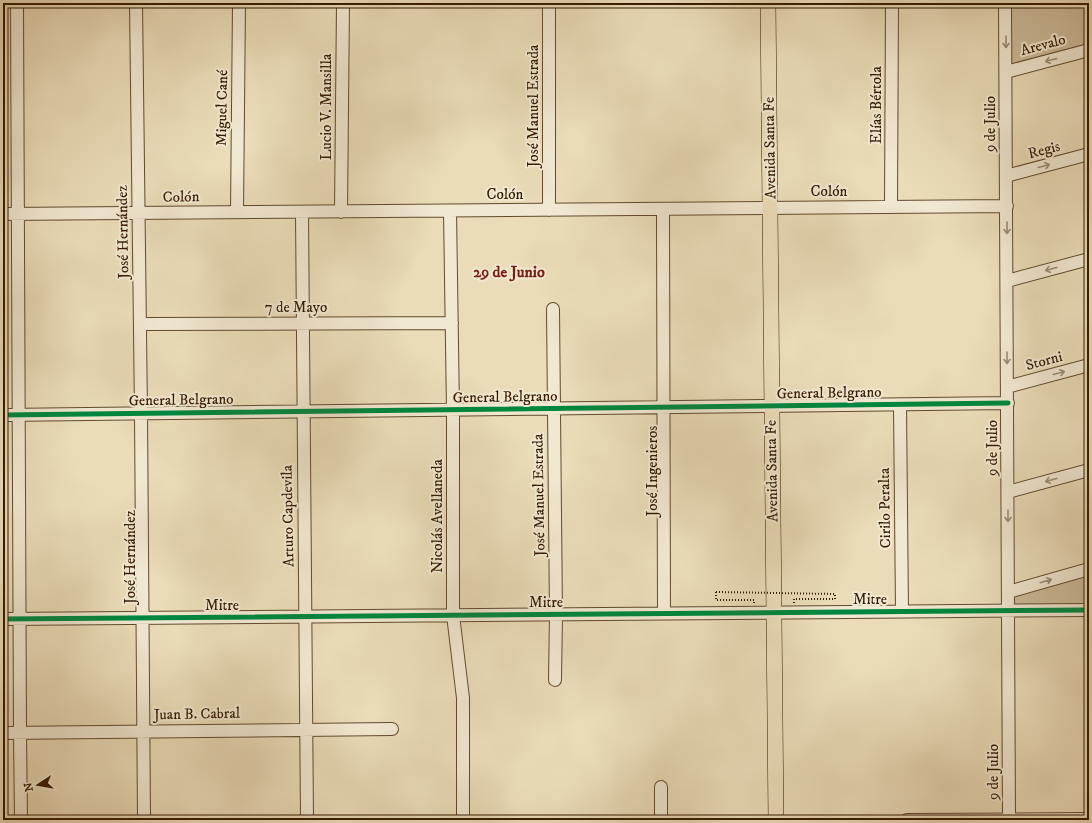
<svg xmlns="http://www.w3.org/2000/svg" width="1092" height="823" font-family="'IM FELL DW Pica',serif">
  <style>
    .green { fill: #cbbb99; stroke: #806a4c }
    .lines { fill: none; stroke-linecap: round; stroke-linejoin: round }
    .minor-casing { stroke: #624a2e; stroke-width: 14 }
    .major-casing { stroke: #351a00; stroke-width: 16 }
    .path { stroke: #351a00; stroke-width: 2; stroke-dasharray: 1 2; stroke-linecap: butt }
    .minor { stroke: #f1e8d1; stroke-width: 12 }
    .major { stroke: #eadcb8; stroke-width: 15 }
    .path-bridge { stroke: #351a00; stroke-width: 2; stroke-dasharray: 1 2; stroke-linecap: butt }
    .cycleway-casing { stroke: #f1e8d1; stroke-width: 8 }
    .cycleway { stroke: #00873e; stroke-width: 5 }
    .oneway { stroke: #9c8b73 }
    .labels { text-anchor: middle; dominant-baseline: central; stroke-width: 4; stroke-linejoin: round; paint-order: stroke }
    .street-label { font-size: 15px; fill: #351a00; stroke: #f1e8d1 }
    .neighbourhood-label { font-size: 16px; font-weight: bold; fill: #7a1f14; stroke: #f1e8d1 }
  </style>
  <rect width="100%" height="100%" fill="#eadcb8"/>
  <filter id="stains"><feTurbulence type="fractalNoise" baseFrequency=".005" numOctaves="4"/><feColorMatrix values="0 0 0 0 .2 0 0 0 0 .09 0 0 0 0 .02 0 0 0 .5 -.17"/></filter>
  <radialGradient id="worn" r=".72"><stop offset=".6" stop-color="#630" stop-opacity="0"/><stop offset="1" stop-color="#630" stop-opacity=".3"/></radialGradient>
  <path class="green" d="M1005,3H1089V50L1006,72Z
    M1089,569V610H1008V592Z"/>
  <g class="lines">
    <defs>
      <path id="minor" d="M17,3L20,733L21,820
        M136,3L141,413L144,820
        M549,3V210
        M1005,3L1009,820
        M1006,72L1089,50
        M1006,176L1089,154
        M891,207L892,3
        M663,209L664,613
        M450,211L453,410V615L463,698V820
        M237,212L239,3
        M302,212L307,820
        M341,212L343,3
        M3,214L1007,206
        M1007,281L1089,259
        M553,309L556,614L555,680
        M140,324L452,323
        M1007,387L1089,365
        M900,405L902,611
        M3,415L1008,403
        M1008,492L1089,470
        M1008,592L1089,569
        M3,619L1089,610
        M3,733L392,729
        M661,820V787
        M907,820L1089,819"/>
      <path id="major" d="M768,3L776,820"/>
    </defs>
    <use href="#minor" class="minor-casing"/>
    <use href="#major" class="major-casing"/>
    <path class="path" d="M716,592V600H754V603
      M794,603V599H835V594"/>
    <use href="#minor" class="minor"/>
    <use href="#major" class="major"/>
    <path class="path-bridge" d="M716,592L835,594"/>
    <defs>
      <path id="cycleway" d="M3,415L1008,403
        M3,619L1089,610"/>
    </defs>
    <use href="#cycleway" class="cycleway-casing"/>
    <use href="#cycleway" class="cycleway"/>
  </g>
  <defs><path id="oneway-shaft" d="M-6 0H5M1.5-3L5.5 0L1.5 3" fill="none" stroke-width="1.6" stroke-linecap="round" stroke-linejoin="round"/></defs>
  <g class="oneway">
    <use href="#oneway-shaft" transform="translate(1006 42) rotate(90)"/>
    <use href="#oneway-shaft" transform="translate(1051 60) rotate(165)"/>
    <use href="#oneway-shaft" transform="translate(1044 166) rotate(-15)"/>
    <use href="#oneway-shaft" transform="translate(1007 228) rotate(90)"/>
    <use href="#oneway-shaft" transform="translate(1051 269) rotate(165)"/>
    <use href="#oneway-shaft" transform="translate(1007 358) rotate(90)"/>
    <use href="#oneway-shaft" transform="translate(1059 373) rotate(-15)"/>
    <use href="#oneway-shaft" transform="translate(1051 480) rotate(165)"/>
    <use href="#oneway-shaft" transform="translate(1008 516) rotate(90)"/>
    <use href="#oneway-shaft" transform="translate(1046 581) rotate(-16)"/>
  </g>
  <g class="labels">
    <g class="street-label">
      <text transform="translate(1043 45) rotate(-15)">Arevalo</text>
      <text transform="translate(876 105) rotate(-90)">Elías Bértola</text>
      <text transform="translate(533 106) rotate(-90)">José Manuel Estrada</text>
      <text transform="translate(326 107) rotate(-90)">Lucio V. Mansilla</text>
      <text transform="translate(222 108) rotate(-89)">Miguel Cané</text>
      <text transform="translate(990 124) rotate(-90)">9 de Julio</text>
      <text transform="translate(770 148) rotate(-91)">Avenida Santa Fe</text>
      <text transform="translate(1044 150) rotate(-15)">Regis</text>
      <text x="829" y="191">Colón</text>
      <text x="505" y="194">Colón</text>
      <text transform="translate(181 197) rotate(-1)">Colón</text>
      <text transform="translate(123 232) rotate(-91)">José Hernández</text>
      <text x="296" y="307">7 de Mayo</text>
      <text transform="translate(1044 361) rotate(-15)">Storni</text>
      <text transform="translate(829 393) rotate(-1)">General Belgrano</text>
      <text transform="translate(505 397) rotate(-1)">General Belgrano</text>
      <text transform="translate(181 400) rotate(-1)">General Belgrano</text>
      <text transform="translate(992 448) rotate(-90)">9 de Julio</text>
      <text transform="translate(652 471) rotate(-90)">José Ingenieros</text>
      <text transform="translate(772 471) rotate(-91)">Avenida Santa Fe</text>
      <text transform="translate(539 495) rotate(-91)">José Manuel Estrada</text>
      <text transform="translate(885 508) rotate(-91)">Cirilo Peralta</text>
      <text transform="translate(288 516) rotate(-91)">Arturo Capdevila</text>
      <text transform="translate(437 516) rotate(-90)">Nicolás Avellaneda</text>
      <text transform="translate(130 557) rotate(-90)">José Hernández</text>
      <text x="870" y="599">Mitre</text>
      <text x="546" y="602">Mitre</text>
      <text x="222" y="605">Mitre</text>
      <text transform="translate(197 714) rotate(-1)">Juan B. Cabral</text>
      <text transform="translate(993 772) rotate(-90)">9 de Julio</text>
    </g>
    <g class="neighbourhood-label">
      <text x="509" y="272">29 de Junio</text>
    </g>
  </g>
  <rect width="1092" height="823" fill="none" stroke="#eadcb8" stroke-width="16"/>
  <rect x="4" y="4" width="1084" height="815" fill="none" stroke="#351a00" stroke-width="2"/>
  <rect x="8" y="8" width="1076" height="807" fill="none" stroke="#351a00"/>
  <g transform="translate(38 785) rotate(258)" stroke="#f1e8d1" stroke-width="3" paint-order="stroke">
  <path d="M0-3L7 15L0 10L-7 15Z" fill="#351a00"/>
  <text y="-6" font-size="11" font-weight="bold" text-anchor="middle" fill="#351a00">N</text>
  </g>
  <rect width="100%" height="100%" filter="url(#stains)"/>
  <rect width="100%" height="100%" fill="url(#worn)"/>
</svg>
